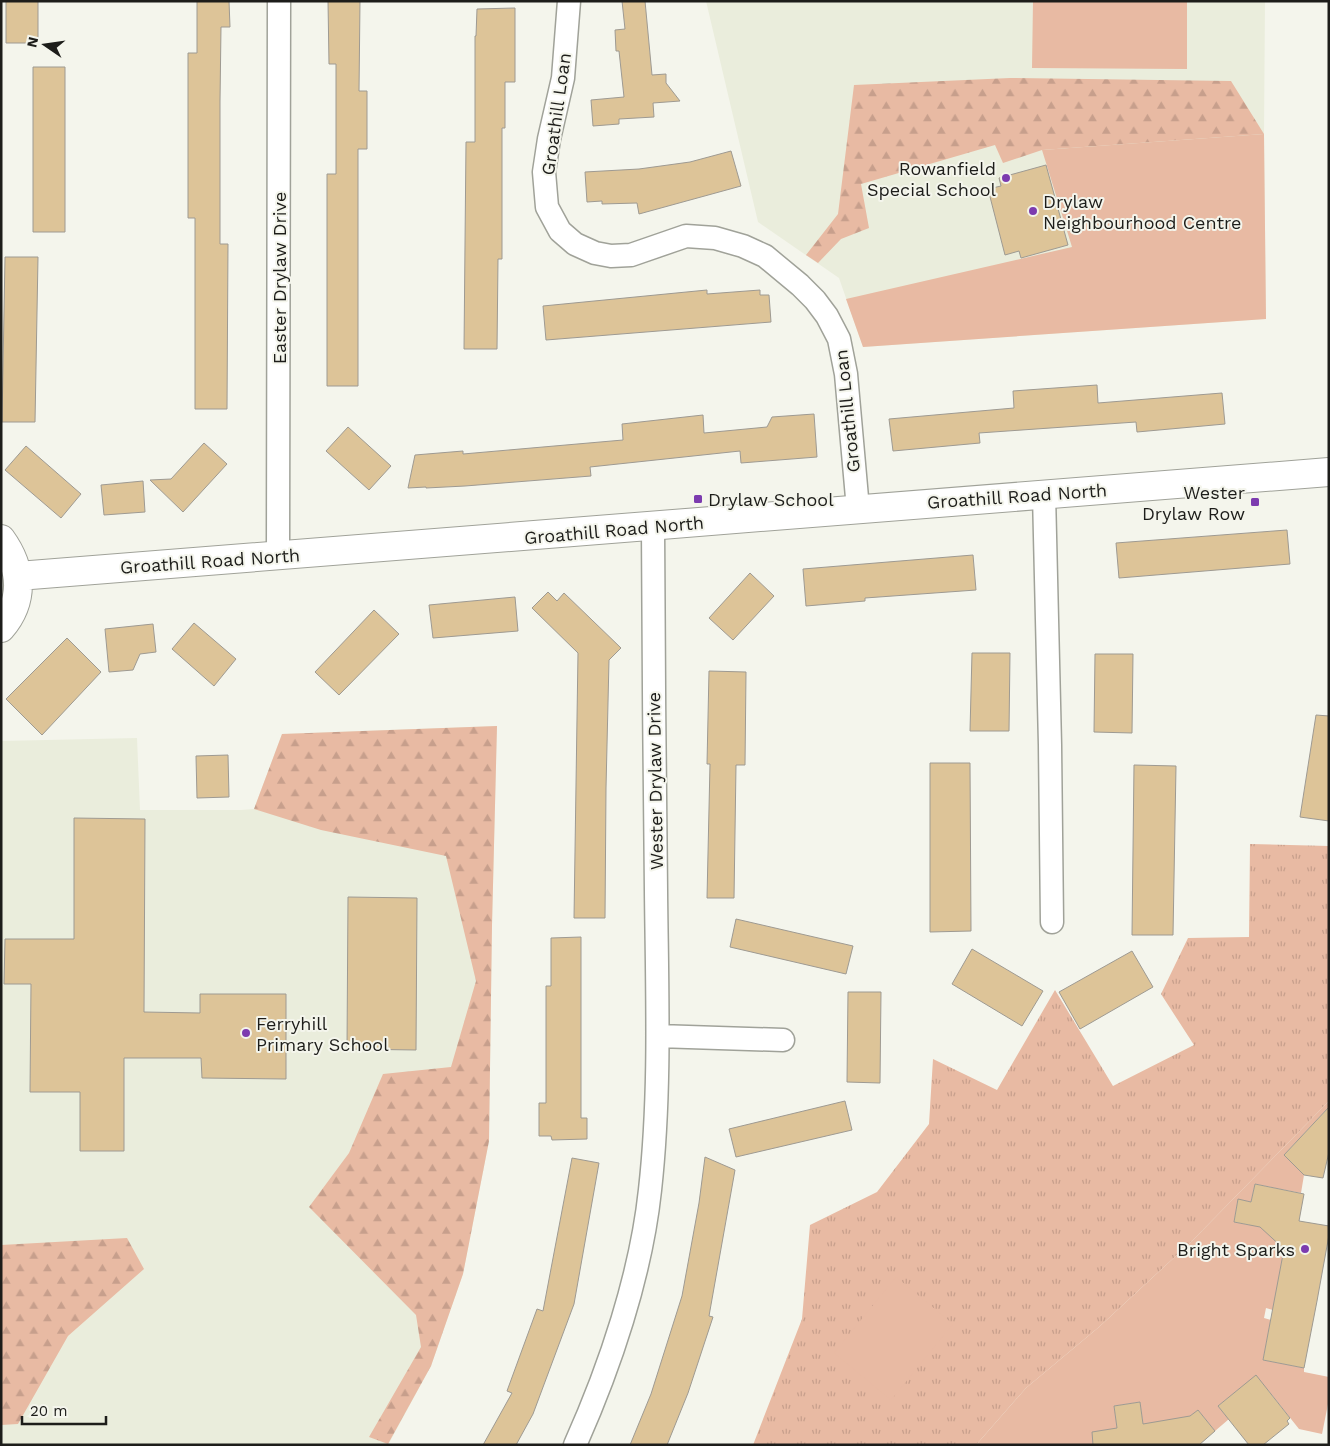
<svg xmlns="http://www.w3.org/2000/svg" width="1330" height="1446" font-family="'Work Sans',sans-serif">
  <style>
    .built { fill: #eaeddc }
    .grass { fill: url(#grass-tufts) }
    .forest { fill: url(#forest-firs) }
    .garden { fill: #e8baa3 }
    .building { fill: #ddc498; stroke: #9e9a92 }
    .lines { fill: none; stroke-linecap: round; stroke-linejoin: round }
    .minor-casing { stroke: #a0a299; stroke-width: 25 }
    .tertiary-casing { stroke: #a0a299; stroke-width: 30 }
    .minor { stroke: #fff; stroke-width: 22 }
    .tertiary { stroke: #fff; stroke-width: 28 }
    .poi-dot { fill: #7c3baf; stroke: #f4f5ec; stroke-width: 2 }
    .labels { text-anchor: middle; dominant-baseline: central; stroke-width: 4; stroke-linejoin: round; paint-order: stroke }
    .street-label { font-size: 18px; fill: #1d1d1a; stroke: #f4f5ec }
    .poi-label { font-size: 18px; fill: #1d1d1a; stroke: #f4f5ec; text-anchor: end }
  </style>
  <defs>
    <pattern id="grass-tufts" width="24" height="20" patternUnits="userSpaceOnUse" patternTransform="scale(1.25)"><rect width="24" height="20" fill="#e8baa3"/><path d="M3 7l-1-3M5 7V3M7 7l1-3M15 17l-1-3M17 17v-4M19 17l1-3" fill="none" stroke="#c79f8c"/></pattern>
    <pattern id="forest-firs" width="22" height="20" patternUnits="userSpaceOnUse" patternTransform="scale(1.25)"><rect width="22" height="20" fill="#e8baa3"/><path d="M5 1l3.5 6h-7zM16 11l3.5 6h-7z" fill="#c79f8c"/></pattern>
  </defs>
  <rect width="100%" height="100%" fill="#f4f5ec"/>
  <path class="built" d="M706,1H1265L1264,134L1266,319L863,347L839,278L758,222Z
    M497,726L492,925L489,1141L463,1274L431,1366L388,1445H1V741L137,738L140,810H241L254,809L282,734Z"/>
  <path class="grass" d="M1250,844L1329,846V1101L1191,1242L1099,1327L1026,1388L976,1445H753L802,1319L810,1225L877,1192L929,1124L933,1059L997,1090L1055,990L1113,1086L1194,1045L1161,994L1188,938L1249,937Z"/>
  <path class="forest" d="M1010,78L1231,81L1264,134L1042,150L1003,163L995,145L861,184L869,228L841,239L818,263L806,255L838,214L854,85Z
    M497,726L492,925L489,1141L463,1274L431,1366L388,1444L369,1437L421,1347L416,1315L309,1207L349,1153L383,1074L451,1067L476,981L446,856L321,830L254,809L282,734Z
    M127,1238L144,1269L68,1336L18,1424L1,1425V1245Z"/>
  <path class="garden" d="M1033,1H1187V69L1032,68Z
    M1264,134L1266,319L863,347L846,299L1072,247L1042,150Z
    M1329,1101V1107L1284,1155L1304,1175L1301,1193L1255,1184L1251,1202L1238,1200L1234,1222L1249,1225L1251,1214L1271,1224L1269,1235L1273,1239L1286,1241L1280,1272L1320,1280L1317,1301L1298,1298L1273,1310L1266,1308L1264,1318L1271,1320L1263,1360L1304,1368V1372L1329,1377V1399L1322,1434L1299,1429L1268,1390L1242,1387L1218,1406L1229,1419L1215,1431L1198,1410L1178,1426L1143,1424L1140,1402L1114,1406L1120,1445H976L1026,1388L1099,1327L1191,1242Z
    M896,1277L953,1324L891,1400L834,1353Z"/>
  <path class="building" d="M6,1H38V43H6Z
    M197,1H229L230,27H221L220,101V244H228L227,409H195V218H188V53H197Z
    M328,1H360L359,91H367V149H358V386H327V174H336V64H329Z
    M622,1H645L652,75L666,74V83L680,101L653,103L654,117L619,119V124L593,126L591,100L624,97L619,51H616L615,30L625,29Z
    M515,8V82H505V128H502V259H498L497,349H464L466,142H475V36H476L477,9Z
    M33,67H65V232H33Z
    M731,151L741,186L639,214L637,203L602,204V201L587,202L585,172L639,169L690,162Z
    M1046,165L1068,245L1021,258L1019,251L1005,255L988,189L1001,186L999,178Z
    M5,257H38L35,422H2Z
    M707,290V294L760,290V295H769L771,322L546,340L543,306Z
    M1097,385L1098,403L1222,393L1225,424L1137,432L1136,422L979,433L980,443L893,451L889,419L1014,408L1013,391Z
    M814,414L817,457L741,463L740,451L590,467L591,476L465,486L426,488V487L408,488L415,455L463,451V454L623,440L622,424L703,415L704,433L767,427L772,417Z
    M348,427L391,466L369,490L326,451Z
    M204,443L227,464L183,512L150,480L171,479Z
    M26,446L81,494L61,518L5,470Z
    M143,481L145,512L104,515L101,485Z
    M1287,530L1290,564L1119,578L1116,543Z
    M973,555L976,590L865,598V601L806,606L803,569Z
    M750,573L774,596L733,640L709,618Z
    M548,592L557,601L564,593L621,648L609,660L606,788L605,918H574L578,653L532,608Z
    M515,597L518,631L433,638L429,605Z
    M374,610L399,634L339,695L315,672Z
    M194,623L236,659L214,686L172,649Z
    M153,624L156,652L140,654L133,670L109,672L105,629Z
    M67,638L101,672L42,735L6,699Z
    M972,653H1010L1009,731H970Z
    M1095,654H1133L1132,733L1094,732Z
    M709,671L746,672L745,765H736L734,898H707L710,764H707Z
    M1316,715L1329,716V821L1300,817Z
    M228,755L229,797L197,798L196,756Z
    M930,763H970L971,931L930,932Z
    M1134,765L1176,766L1173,935H1132Z
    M74,818L145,819L144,1012L200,1013V994H286V1079L202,1078L201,1058H124V1151H80V1092H30L31,984H4L5,939H74Z
    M348,897L417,898L416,1050L347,1049Z
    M736,919L853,946L846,974L730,947Z
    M581,937V1118H587V1139L552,1140L551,1136H539V1103H546V986H551V938Z
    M972,949L1043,991L1022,1026L952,984Z
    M1132,951L1153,987L1080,1029L1059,992Z
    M848,992H881L880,1083L847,1082Z
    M845,1101L852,1130L736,1157L729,1129Z
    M1329,1107V1152L1323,1178L1304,1175L1284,1155Z
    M705,1157L735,1170L709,1316L713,1317L688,1393L667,1445H630L651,1394L682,1296L699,1203Z
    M572,1158L599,1163L574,1304L533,1414L516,1445H483L512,1393L507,1391L537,1309L543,1311Z
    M1255,1184L1304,1194L1299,1221L1329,1226V1235L1317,1301L1304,1368L1263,1360L1284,1249L1260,1227L1234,1222L1238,1199L1251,1202Z
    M1256,1375L1290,1418L1287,1421L1289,1424L1263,1445H1249L1218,1406Z
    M1140,1402L1143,1424L1190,1416L1198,1410L1215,1431L1199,1445H1093L1092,1432L1117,1428L1114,1406Z"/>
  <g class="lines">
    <defs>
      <path id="minor" d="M569,1L563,78L549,139L544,172L547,207L560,231L575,244L595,253L611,256L631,255L686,236L715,238L743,246L765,256L800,285L815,300L827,316L839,339L846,374L858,509
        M1044,494L1050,745L1052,922
        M278,556L279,1
        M658,1036L783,1040
        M575,1445C610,1367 641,1275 650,1190C661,1091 657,991 656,891C655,770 653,648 653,527"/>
      <path id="tertiary" d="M1,539C22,568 25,600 1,628
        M18,576C455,542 892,506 1329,472"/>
    </defs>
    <use href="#minor" class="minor-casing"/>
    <use href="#tertiary" class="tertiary-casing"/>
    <use href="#minor" class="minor"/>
    <use href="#tertiary" class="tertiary"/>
  </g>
  <g class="poi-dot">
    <circle cx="1006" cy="178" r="5"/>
    <circle cx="1033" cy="211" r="5"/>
    <rect x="693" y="494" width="10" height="10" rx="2.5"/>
    <rect x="1250" y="497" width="10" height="10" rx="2.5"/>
    <circle cx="246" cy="1033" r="5"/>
    <circle cx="1305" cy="1249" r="5"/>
  </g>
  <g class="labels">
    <g class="street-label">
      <text transform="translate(556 114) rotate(-82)">Groathill Loan</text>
      <text transform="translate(279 278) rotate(-90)">Easter Drylaw Drive</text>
      <text transform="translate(847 411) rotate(-96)">Groathill Loan</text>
      <text transform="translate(1017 496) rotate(-4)">Groathill Road North</text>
      <text transform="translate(614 530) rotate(-5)">Groathill Road North</text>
      <text transform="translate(210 561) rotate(-4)">Groathill Road North</text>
      <text transform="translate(655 781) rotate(-91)">Wester Drylaw Drive</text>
    </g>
    <g class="poi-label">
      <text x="996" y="168">Rowanfield<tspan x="996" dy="21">Special School</tspan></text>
      <text x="1043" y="201" text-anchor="start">Drylaw<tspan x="1043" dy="21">Neighbourhood Centre</tspan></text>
      <text x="1245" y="492">Wester<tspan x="1245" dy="21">Drylaw Row</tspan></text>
      <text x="708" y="499" text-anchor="start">Drylaw School</text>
      <text x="256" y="1023" text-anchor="start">Ferryhill<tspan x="256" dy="21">Primary School</tspan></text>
      <text x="1295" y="1249">Bright Sparks</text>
    </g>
  </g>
  <rect width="1330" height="1446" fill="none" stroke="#1d1d1a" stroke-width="5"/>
  <g transform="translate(45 45) rotate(283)" stroke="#f4f5ec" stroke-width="4" paint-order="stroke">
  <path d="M0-4L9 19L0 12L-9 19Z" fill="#1d1d1a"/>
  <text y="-8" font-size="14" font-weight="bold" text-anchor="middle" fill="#1d1d1a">N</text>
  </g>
  <path d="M22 1416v8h84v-8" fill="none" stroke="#1d1d1a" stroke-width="2.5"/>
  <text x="30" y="1416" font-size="15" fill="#1d1d1a" stroke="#f4f5ec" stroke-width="4" paint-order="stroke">20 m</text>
</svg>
